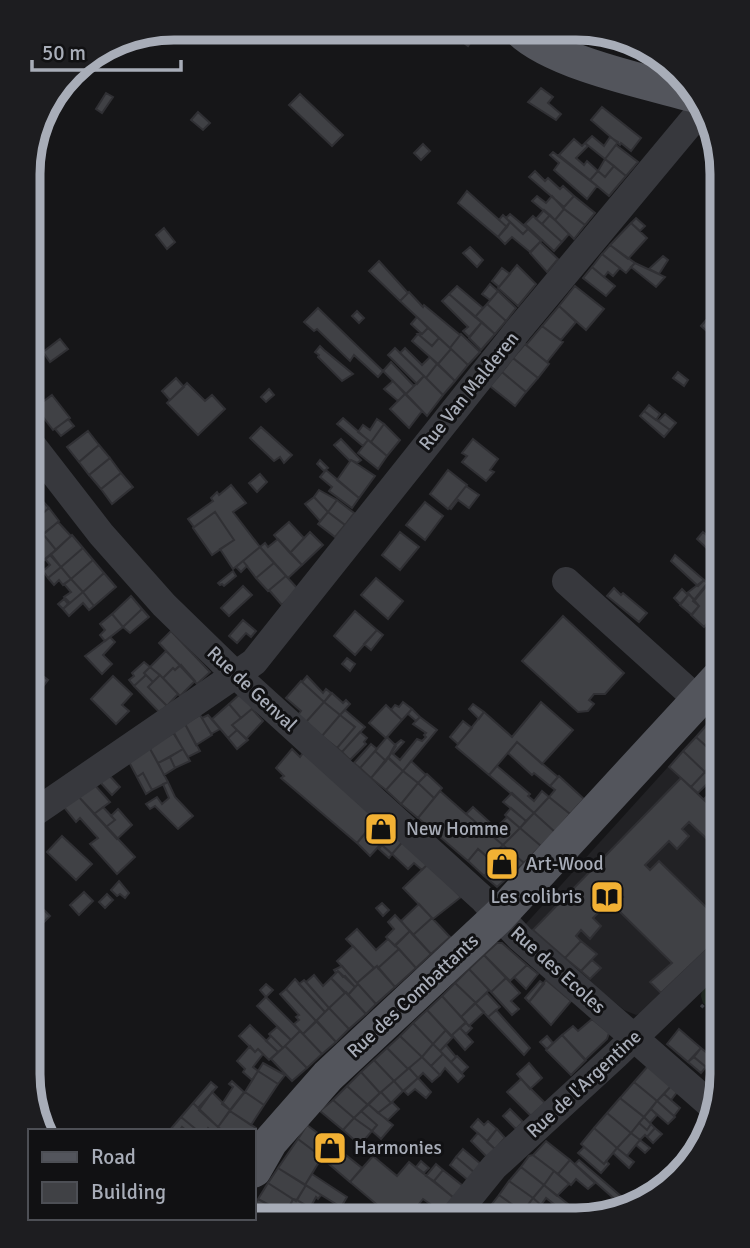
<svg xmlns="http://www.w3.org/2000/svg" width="750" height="1248" font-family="Signika,sans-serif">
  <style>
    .built { fill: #222225 }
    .park { fill: url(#park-tufts) }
    .building { fill: #404145; stroke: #303034; stroke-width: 2 }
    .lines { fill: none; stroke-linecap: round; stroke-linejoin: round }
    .path { stroke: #3d3f44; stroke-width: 3.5; stroke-dasharray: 3.5 5; stroke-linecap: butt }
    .minor { stroke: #37383d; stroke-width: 28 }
    .major { stroke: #53555c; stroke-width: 35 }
    .labels { text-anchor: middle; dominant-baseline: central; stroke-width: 6; stroke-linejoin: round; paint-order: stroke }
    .street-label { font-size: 19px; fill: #a8adb8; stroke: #111113 }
    .poi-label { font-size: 19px; fill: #a8adb8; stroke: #111113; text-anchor: start }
    .rim { fill: none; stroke: #a8adb8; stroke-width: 9 }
  </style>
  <defs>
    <pattern id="park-tufts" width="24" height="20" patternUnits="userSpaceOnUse" patternTransform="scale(1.75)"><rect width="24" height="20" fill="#1e261f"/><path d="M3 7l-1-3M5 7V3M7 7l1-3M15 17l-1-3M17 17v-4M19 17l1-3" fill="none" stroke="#3c433d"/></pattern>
  </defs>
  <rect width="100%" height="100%" fill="#161618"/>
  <path class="built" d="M668,767L722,818V943L647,1011L636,1015L624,1010L523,927Z"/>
  <path class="park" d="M722,972V1018L703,1003L701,996L702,991Z"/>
  <path class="building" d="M177,28H184L180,39L174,36Z
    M238,28L258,29L248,38Z
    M447,30H468L475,36L468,46Z
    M626,41L639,48L638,49L636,52L624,45Z
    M541,88L553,97L548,103L561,114L556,120L528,102Z
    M106,93L113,97L102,113L96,109Z
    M300,94L343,135L332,146L289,105Z
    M602,107L641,138L631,151L621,143L620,145L591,120Z
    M198,112L210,123L203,130L191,120Z
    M592,136L604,146L610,137L618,142L605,159L585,143Z
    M574,139L582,146L585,143L588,146L576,158L584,165L587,161L598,171L590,180L559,155Z
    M423,144L430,151L421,160L414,153Z
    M616,145L638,162L626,176L605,159Z
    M553,152L597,186L587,199L554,170L559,163L550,155Z
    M605,159L614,166L605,177L598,171Z
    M614,166L626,176L609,196L590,180L598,171L605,177Z
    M535,171L545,181L548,178L560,189L563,186L574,196L564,207L529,177Z
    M467,191L507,227L498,237L458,203Z
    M537,196L546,203L552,196L564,209L555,220L532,201Z
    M574,196L595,213L585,225L563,208Z
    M564,209L585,225L574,239L555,220Z
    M544,210L550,215L542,224L536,219Z
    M510,214L528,229L523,234L506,218Z
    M503,215L510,222L507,227L499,220Z
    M550,215L569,234L562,242L542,224Z
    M533,216L562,242L554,251L525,224Z
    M636,218L645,226L640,231L631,223Z
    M510,222L523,234L528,229L541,241L530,252L512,237L505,244L498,237Z
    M631,223L647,238L628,259L610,245Z
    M164,228L175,242L167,249L156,235Z
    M540,242L558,259L547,272L530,253Z
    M610,245L635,263L626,273L602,254Z
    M470,247L483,260L477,267L463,253Z
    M602,254L620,268L613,276L608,272L604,277L592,267Z
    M663,256L668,260L659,274L649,269Z
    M379,261L408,293L400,301L369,271Z
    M635,263L665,277L656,287L631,267Z
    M517,265L536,284L518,306L498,288Z
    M592,267L615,286L606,296L583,278Z
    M502,268L510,274L499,287L492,281Z
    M490,284L498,291L490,300L482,294Z
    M457,286L483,308L475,317L449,294Z
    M575,286L604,309L586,330L559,306Z
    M498,291L516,308L506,321L487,304Z
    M409,292L423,307L424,305L460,335L450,348L400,301Z
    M449,294L482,322L469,337L463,331L468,327L442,301Z
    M34,300L41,311L29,320V305Z
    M487,304L506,321L495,334L475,317Z
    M559,306L576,322L561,340L542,326Z
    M318,308L383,371L378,377L354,355L350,361L317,329L314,331L304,322Z
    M357,311L364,318L359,323L352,316Z
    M417,317L428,328L422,334L411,324Z
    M708,318L716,325L709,333L701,326Z
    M482,322L495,334L481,350L469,338Z
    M542,326L563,342L547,362L526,345Z
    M428,328L439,338L432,346L418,334H422Z
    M418,334L432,346L439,338L451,349L438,364L412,341Z
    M461,334L480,352L468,365L450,348Z
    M60,339L68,349L50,362L43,352Z
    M525,344L549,364L538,378L513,358Z
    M320,346L324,350L353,374L342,381L318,357L319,355L315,352Z
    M395,348L424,376L417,384L388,355Z
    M405,348L422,365L430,357L437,364L426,378L400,353Z
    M451,349L468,365L455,381L438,364Z
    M513,358L538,378L526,392L502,372Z
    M391,362L414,386L406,394L383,371Z
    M437,364L455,381L443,395L426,378Z
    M502,372L526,392L515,406L490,386Z
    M678,372L688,380L684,386L673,378Z
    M424,376L443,395L427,416L406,394Z
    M176,378L184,387L170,400L162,391Z
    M393,381L405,394L398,401L384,389Z
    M187,383L205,401L212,395L225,409L198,435L167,403Z
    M269,389L274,395L266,402L261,397Z
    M405,394L422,411L409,428L390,409Z
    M52,395L70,418L53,430L43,417H38L34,412L36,407Z
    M649,405L660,414L656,420L644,411Z
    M644,411L670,430L664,437L640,416Z
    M665,414L676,423L670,430L658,421Z
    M343,418L368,440L363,446L337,424Z
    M68,419L74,426L61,436L55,429Z
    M377,419L384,424L371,442L358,432L363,425L370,430Z
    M384,424L400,440L387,456L371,442Z
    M261,427L292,455L284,463L280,457L274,461L250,438Z
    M88,431L99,445L79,462L67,447Z
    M341,439L361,460L357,463L351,460L350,461L334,445Z
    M473,439L498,459L490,470L494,472L486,481L462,462L467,456L462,453Z
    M368,440L387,456L378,469L358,453Z
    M99,445L110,458L89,475L79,462Z
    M110,458L121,473L101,489L89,475Z
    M320,460L328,468L324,471L317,464Z
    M351,460L375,476L359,498L337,480Z
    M326,470L359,498L352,508L329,491L332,487L320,477Z
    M448,470L467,485L448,509L430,494Z
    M121,473L133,487L112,504L101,489Z
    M260,474L267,482L257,492L249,483Z
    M29,484L38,496L29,504Z
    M231,485L246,503L233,512L260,547L233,569L220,549L234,540L215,512L194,527L188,519L213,501L211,498L217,492L219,495Z
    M466,486L479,495L469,508L458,500L451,509L449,508Z
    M319,490L337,500L328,512L314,497Z
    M38,496L49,508L29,525V504Z
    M314,497L328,512L320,521L305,504Z
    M337,500L354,513L345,525L328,512Z
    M425,502L443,516L425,540L406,525Z
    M49,508L59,521L39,538L29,525Z
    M215,512L234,540L212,555L193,528Z
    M328,512L345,525L335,537L318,524Z
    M58,522L71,536L56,550L43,534Z
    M289,522L304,538L290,553L274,535Z
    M29,525L39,538L29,547Z
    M310,532L323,545L302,565L290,553Z
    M400,532L419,547L400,570L382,555Z
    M703,532L722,548V568L712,560L715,556L697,539Z
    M43,534L56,550L42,562L29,547Z
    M72,535L83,548L61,567L50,555Z
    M278,539L302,565L288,578L260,547L265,543L268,547Z
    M260,547L274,563L256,578L243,561Z
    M83,548L93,560L71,579L61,567Z
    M51,554L61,567L48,578L43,571L50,565L45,559Z
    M675,555L704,580L698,586L671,561Z
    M93,560L104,573L83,592L71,579Z
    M243,561L247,566L241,572L236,567Z
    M274,563L286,576L268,591L256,578Z
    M61,567L71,579L63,585L59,580L54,585L48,578Z
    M722,568V592L710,581Z
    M233,571L236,576L224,586L222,584L220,585L218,583Z
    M104,573L116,587L94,606L83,592Z
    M286,576L298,589L282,605L269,590Z
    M376,578L403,601L388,619L361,595Z
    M71,579L83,592L70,603L64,597L71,592L64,584Z
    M704,580L708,584L695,600L687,593Z
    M706,585L722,599V607L704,627L691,615L699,606L693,601Z
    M243,586L252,595L229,616L221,608Z
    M614,588L621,595L623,593L647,613L639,622L607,596Z
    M682,589L688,595L680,604L674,598Z
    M83,592L94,606L89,610L83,603L69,616L63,609Z
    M689,594L699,606L692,615L680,605Z
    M131,596L142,609L123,627L112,614Z
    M64,599L68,604L63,609L58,604Z
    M142,609L149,617L130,633L123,627Z
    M355,611L377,630L355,655L334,636Z
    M112,614L123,627L105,641L100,635L105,630L100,624Z
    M563,616L624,673L605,694H594L589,700L594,704L588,711L578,712L522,661Z
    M243,620L256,631L251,637L246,633L237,643L229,636Z
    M377,630L383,635L371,650L364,644Z
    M171,631L210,672L197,684L159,643Z
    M110,637L115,642L103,655L112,664L102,674L85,656Z
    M166,651L180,665L175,670L173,668L163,678L150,667Z
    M347,658L355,664L350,671L342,664Z
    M144,662L150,667L144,673L146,675L134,686L129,680L134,676L132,673Z
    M29,665L48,680L32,701L28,698Z
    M181,665L195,681L180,696L163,678L173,668L175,670Z
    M150,667L160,675L153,682L144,673Z
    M146,675L153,682L148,687L167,706L159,712L134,686Z
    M160,675L178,694L167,706L148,687Z
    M113,676L132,694L122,705L129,711L116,724L91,699Z
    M307,676L323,693L326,689L331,693L324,702L302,682Z
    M301,681L324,702L306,722L298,715L301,711L286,698Z
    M332,693L343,703L346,700L350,704L340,715L324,702Z
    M240,694L253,708L241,718L229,704Z
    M324,702L340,715L322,736L306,722Z
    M403,702L412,709L402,720L391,710L395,705L399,707Z
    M541,702L573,730L542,764L517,742L489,775L456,747L484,712L512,737Z
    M229,704L241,718L232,725L237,730L228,738L212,719Z
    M473,704L484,712L479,719L469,709Z
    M386,705L402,720L386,738L369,723Z
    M722,708V730L711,720Z
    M252,709L263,721L246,739L232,725Z
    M412,709L420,717L416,721L408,714Z
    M345,710L365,727L342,752L337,748L355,727L340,715Z
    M200,715L212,735L196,745L185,724Z
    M208,715L220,729L211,734L202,718Z
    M340,715L355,727L337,748L322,736Z
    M420,717L437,730L403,771L388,758L395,745L401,740L404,742L393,754L400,760L417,739L422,741L426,737L424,735L426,733L413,724Z
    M711,720L722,730V747L715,754L696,737Z
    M463,721L472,728L458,744L450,737Z
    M185,724L200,751L188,757L172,731Z
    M237,730L248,740L237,749L228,738Z
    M360,732L367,738L364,742L366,744L350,760L342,752Z
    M174,733L183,749L158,763L149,747Z
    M387,737L396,746L386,761L375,751Z
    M696,737L718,757L705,772L683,751Z
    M517,742L558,777L550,786L534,773L532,775L508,753Z
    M371,744L377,749L360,768L354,763Z
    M149,747L168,782L152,790L143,773L137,777L128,760Z
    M183,749L190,761L175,768L170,757Z
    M292,749L300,757L303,753L379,817L357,843L281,778L284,776L276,768Z
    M375,751L386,761L371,778L360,768Z
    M683,751L705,772L691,787L669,767Z
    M170,757L175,768L164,775L158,763Z
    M388,757L403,771L386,790L371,778Z
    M411,761L426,775L418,783L403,771Z
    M497,766L530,794L528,796L534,801L542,791L549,797L534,813L489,775Z
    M710,766L722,777V787L705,772Z
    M403,771L418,783L401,804L386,790Z
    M705,772L712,779L698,793L691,787Z
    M107,773L120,787L112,795L99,781Z
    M143,773L152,790L146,794L137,777Z
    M427,774L442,788L434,798L418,783Z
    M559,776L584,799L570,814L549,797L555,790L550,786Z
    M681,778L722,817V828L709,841L689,822L682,829L689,836L677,849L669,841L645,865L650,870L659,861L712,913L722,904V935L661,993L650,982L672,963L614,906L623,897L619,892L593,918L601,926L590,939L581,930L576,936L581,941L565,958L533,930Z
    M168,782L175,797L193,816L178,829L155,806L150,809L146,804L157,797L162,804L169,798L163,784Z
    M93,783L110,802L94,814L77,795Z
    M418,783L434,798L418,818L401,804Z
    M719,784L722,787V817L704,799Z
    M440,791L466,814L503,845L489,858L478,849L468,861L418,818Z
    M512,793L534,813L526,821L503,802Z
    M77,795L135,857L117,874L90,844L98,838L80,818L76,822L63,806Z
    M549,797L570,814L555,832L534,813Z
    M103,807L115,820L106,827L94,814Z
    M473,807L496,828L507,817L520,828L503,845L466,814Z
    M511,808L526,821L520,828L505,815Z
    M118,809L132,825L117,839L106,827L115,820L111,816Z
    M534,813L555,832L541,846L520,828Z
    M376,820L391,833L370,856L357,843Z
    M520,828L541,846L524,863L503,845Z
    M722,828V846L716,844L714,847L709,841Z
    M394,829L405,839L392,854L382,845Z
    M62,836L92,864L76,880L47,852Z
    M405,839L428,864L422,870L414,863L408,869L392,854Z
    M382,845L392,854L389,858L379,849Z
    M503,845L524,863L497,887L484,876L496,865L489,858Z
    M478,849L496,865L484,876L468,861Z
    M428,864L461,897L433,919L403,888Z
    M119,881L129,893L125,898L120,894L117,896L111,890Z
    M84,892L93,901L79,915L70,905Z
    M107,894L113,900L105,908L99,902Z
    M33,899L50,916L38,928L28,918V905Z
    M382,903L389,910L383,916L376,908Z
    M419,904L432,918L413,935L401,921Z
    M395,915L410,931L395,946L386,937L394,929L388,922Z
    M432,918L450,937L431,954L413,935Z
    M357,929L376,950L388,939L399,949L378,968L377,966L374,968L346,939Z
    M410,931L431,954L416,968L395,945Z
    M581,941L597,954L581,971L565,958Z
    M497,943H502L527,965L510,981L484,955Z
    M353,946L374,968L357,983L337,961Z
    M399,949L416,968L395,987L378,968Z
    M484,955L506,978L491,992L469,969Z
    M592,960L601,968L590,979L581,971Z
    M527,965L538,974L526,989L514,977Z
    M342,966L358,984L355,987L345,976L343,977L338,971L336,973L334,970Z
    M377,966L395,987L376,1004L357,983Z
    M469,969L489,990L476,1003L455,983Z
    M338,971L355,987L348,995L331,978Z
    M314,975L323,986L331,978L345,993L329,1008L306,982Z
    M506,978L520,993L511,1001L519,1009L512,1015L491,992Z
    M295,979L325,1012L316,1021L286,989Z
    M304,980L329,1008L325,1012L299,984Z
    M546,980L571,1001L551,1025L529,1002Z
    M540,981L544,984L529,1002L525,998Z
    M455,983L476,1003L461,1017L442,996Z
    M266,984L273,990L266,997L260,990Z
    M358,984L376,1004L366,1014L348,995Z
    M286,989L316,1021L303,1034L294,1024L299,1020L296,1017L299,1015L280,994Z
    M346,992L366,1014L349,1029L329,1008Z
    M487,993L500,1007L488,1017L475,1003Z
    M442,996L466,1022L451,1036L427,1010Z
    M266,997L300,1031L291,1040L257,1006Z
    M475,1003L484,1012L469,1026L461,1017Z
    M329,1008L349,1029L336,1042L316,1021Z
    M427,1010L446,1030L433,1044L413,1023Z
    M496,1010L530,1048L524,1055L488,1017Z
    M592,1019L609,1033L607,1039L585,1060L562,1035L573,1026L578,1031Z
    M317,1021L336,1042L322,1054L303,1034Z
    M413,1023L433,1044L422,1057L400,1036Z
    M466,1023L472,1028L466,1034L460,1028Z
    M250,1025L278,1052L269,1060L258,1049L255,1052L239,1036Z
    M277,1027L291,1040L283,1048L269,1034Z
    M460,1028L473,1042L465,1050L452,1035Z
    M679,1029L701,1048L688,1062L667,1044Z
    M446,1030L453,1037L440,1051L433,1044Z
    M300,1031L322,1054L307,1068L285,1046Z
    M562,1035L586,1060L571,1075L546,1050Z
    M271,1036L283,1048L278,1052L266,1041Z
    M400,1036L422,1057L408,1069L387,1048Z
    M547,1036L553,1043L547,1049L540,1042Z
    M433,1044L443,1054L431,1066L422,1057Z
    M446,1045L456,1057L451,1062L440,1051Z
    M250,1046L255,1052L258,1049L263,1054L253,1067L258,1071L252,1080L243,1072L245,1069L237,1061Z
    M285,1046L307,1068L292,1081L271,1059Z
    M387,1048L408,1069L394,1081L374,1060Z
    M701,1048L713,1058L706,1067L694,1057Z
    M443,1054L464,1076L458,1082L445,1068L440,1075L431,1066Z
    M457,1056L468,1067L462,1073L451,1062Z
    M422,1057L440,1075L432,1082L423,1073L418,1078L409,1068Z
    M694,1057L706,1067L701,1073L688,1062Z
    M374,1060L394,1081L380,1093L361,1072Z
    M263,1063L285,1075L278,1084L258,1071Z
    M529,1063L542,1078L530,1089L517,1074Z
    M648,1066L671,1086L657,1101L634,1082Z
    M409,1068L418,1078L403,1091L394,1081Z
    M258,1071L278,1084L264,1105L245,1092Z
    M361,1072L380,1093L368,1105L347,1086Z
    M418,1078L431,1092L426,1098L415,1089L408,1095L404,1091Z
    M521,1079L545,1103L531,1116L507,1092Z
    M232,1081L244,1092L230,1110L222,1104L233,1087L229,1084Z
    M394,1081L403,1091L391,1103L381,1092Z
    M211,1082L217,1087L198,1108L193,1103Z
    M634,1082L657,1101L644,1117L620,1098Z
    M347,1086L368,1105L354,1118L333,1100Z
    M671,1086L678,1091L671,1100L664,1094Z
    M212,1092L230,1110L218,1127L199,1110Z
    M245,1092L264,1105L251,1125L230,1111Z
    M381,1092L391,1103L378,1113L368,1104Z
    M664,1094L680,1108L674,1116L657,1101Z
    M620,1098L644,1117L631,1133L607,1113Z
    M333,1100L354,1118L343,1130L320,1111Z
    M657,1101L675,1117L668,1124L651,1109Z
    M392,1102L399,1109L388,1120L378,1113Z
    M193,1103L218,1127L219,1131H211L208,1128L206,1131H198L181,1117Z
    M368,1104L393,1125L381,1139L372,1131L377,1125L361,1111Z
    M39,1108L45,1117L38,1122L35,1111Z
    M510,1109L523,1122L516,1129L503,1116Z
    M651,1109L657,1115L650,1123L644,1117Z
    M230,1111L256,1128L254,1132L223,1131L218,1127Z
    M361,1111L377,1125L372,1131L354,1118Z
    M607,1113L631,1133L617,1148L594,1128Z
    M181,1117L198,1131H187L182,1127L179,1131H169Z
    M644,1117L651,1124L647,1130L639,1123Z
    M354,1118L372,1131L360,1145L343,1130Z
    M478,1119L484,1125L488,1121L497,1129L487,1141L471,1127Z
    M639,1123L647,1130L651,1124L655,1128L647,1137L645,1135L640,1140L631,1133Z
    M307,1125L331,1143L322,1157L298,1139Z
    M594,1128L617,1148L604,1164L581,1144Z
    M655,1128L662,1134L653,1143L647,1137Z
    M497,1129L505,1138L495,1149L487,1142Z
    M478,1133L496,1150L488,1158L471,1141Z
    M631,1133L640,1140L627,1156L617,1148Z
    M298,1139L322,1157L305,1185L278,1168Z
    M640,1140L650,1148L645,1153L636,1145Z
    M546,1141L570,1160L558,1174L533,1155Z
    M331,1143L362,1168L350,1182L322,1158Z
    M584,1147L604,1164L606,1161L609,1164L601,1173L578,1153Z
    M617,1148L634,1162L629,1168L613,1153Z
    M463,1149L482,1165L475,1173L456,1157Z
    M533,1155L554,1171L544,1185L521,1167L529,1156Z
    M373,1156L397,1176L409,1162L454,1198L443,1213L423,1199L407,1219H394L350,1182Z
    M456,1157L475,1173L469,1181L450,1165Z
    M570,1160L595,1183L588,1189L576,1179L571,1185L558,1174Z
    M579,1160L623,1198L619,1203L575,1164Z
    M421,1161L429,1168L424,1173L416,1167Z
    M436,1164L443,1170L434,1181L426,1176Z
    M521,1167L544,1185L533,1198L509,1181Z
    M278,1168L306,1185L296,1201L268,1183Z
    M443,1170L463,1186L454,1198L434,1181Z
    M554,1171L569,1184L557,1196L544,1185Z
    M312,1174L347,1197L341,1207L305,1185Z
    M509,1181L533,1198L523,1212L499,1195Z
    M268,1183L293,1199L286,1214L258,1199Z
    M306,1185L321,1195L318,1199L316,1197L310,1208L297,1200Z
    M544,1185L573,1208L568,1215L546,1198L541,1205L533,1198Z
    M499,1195L523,1212L517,1220H502L488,1209Z
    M533,1198L541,1205L559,1220H543L527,1206Z
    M258,1199L281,1212L277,1219H260L254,1216V1205Z
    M293,1199L297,1200L328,1219H296L286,1213Z
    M488,1209L502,1220H479Z
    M281,1212L286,1213L295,1219H277Z
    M523,1213L531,1220H517Z"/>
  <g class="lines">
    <path class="path" d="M701,1005L722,1023"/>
    <path class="minor" d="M29,441L101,534L164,605L237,676L484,900L520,938L713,1107
      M566,581L698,700
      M28,817L254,662L519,329L703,108
      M451,1220L494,1167L616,1055L722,953"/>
    <path class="major" d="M520,30C554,63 647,82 694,95
      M254,1170L270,1142L328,1076L499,916L722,674
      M225,1219V1218"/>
  </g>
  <defs>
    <symbol id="shop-square" viewBox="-11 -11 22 22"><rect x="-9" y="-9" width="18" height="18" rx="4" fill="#f2b134" stroke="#111113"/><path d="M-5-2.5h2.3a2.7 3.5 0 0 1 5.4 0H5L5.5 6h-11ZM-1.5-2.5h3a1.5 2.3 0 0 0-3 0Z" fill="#111"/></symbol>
    <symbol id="library-square" viewBox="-11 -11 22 22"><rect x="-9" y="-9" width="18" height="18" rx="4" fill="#f2b134" stroke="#111113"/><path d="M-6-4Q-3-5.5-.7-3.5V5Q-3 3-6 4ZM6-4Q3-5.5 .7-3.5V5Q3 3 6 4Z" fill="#111"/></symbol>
  </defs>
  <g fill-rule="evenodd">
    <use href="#shop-square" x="362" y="810" width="38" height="38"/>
    <use href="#shop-square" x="483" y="845" width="38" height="38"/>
    <use href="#library-square" x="588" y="878" width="38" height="38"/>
    <use href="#shop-square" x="311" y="1129" width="38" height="38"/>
  </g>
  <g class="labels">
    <g class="street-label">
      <text transform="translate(469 391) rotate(-51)">Rue Van Malderen</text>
      <text transform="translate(252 689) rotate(43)">Rue de Genval</text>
      <text transform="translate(558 970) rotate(42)">Rue des Ecoles</text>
      <text transform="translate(413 996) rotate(-43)">Rue des Combattants</text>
      <text transform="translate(584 1084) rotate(-43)">Rue de l'Argentine</text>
    </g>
    <g class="poi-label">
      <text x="406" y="829">New Homme</text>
      <text x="526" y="864">Art-Wood</text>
      <text x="582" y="897" text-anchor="end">Les colibris</text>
      <text x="354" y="1148">Harmonies</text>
    </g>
  </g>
  <path d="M0 0H750V1248H0ZM174 40H576A134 134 0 0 1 710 174V1074A134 134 0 0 1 576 1208H174A134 134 0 0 1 40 1074V174A134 134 0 0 1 174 40Z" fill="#1d1d20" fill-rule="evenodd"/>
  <path class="rim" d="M174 40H576A134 134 0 0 1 710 174V1074A134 134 0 0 1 576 1208H174A134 134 0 0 1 40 1074V174A134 134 0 0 1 174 40Z"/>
  <rect x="28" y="1129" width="228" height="91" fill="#111113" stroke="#4d4f55" stroke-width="2"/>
  <rect x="42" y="1152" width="35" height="10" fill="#53555c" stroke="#4d4f55" stroke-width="2"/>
  <text x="91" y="1164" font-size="21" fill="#a8adb8">Road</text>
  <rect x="42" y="1182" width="35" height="21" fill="#404145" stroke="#4d4f55" stroke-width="2"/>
  <text x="91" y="1199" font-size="21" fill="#a8adb8">Building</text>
  <path d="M32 60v10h149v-10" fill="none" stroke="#a8adb8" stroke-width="3.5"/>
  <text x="42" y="60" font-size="21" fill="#a8adb8" stroke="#111113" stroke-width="5" paint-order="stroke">50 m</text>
</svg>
